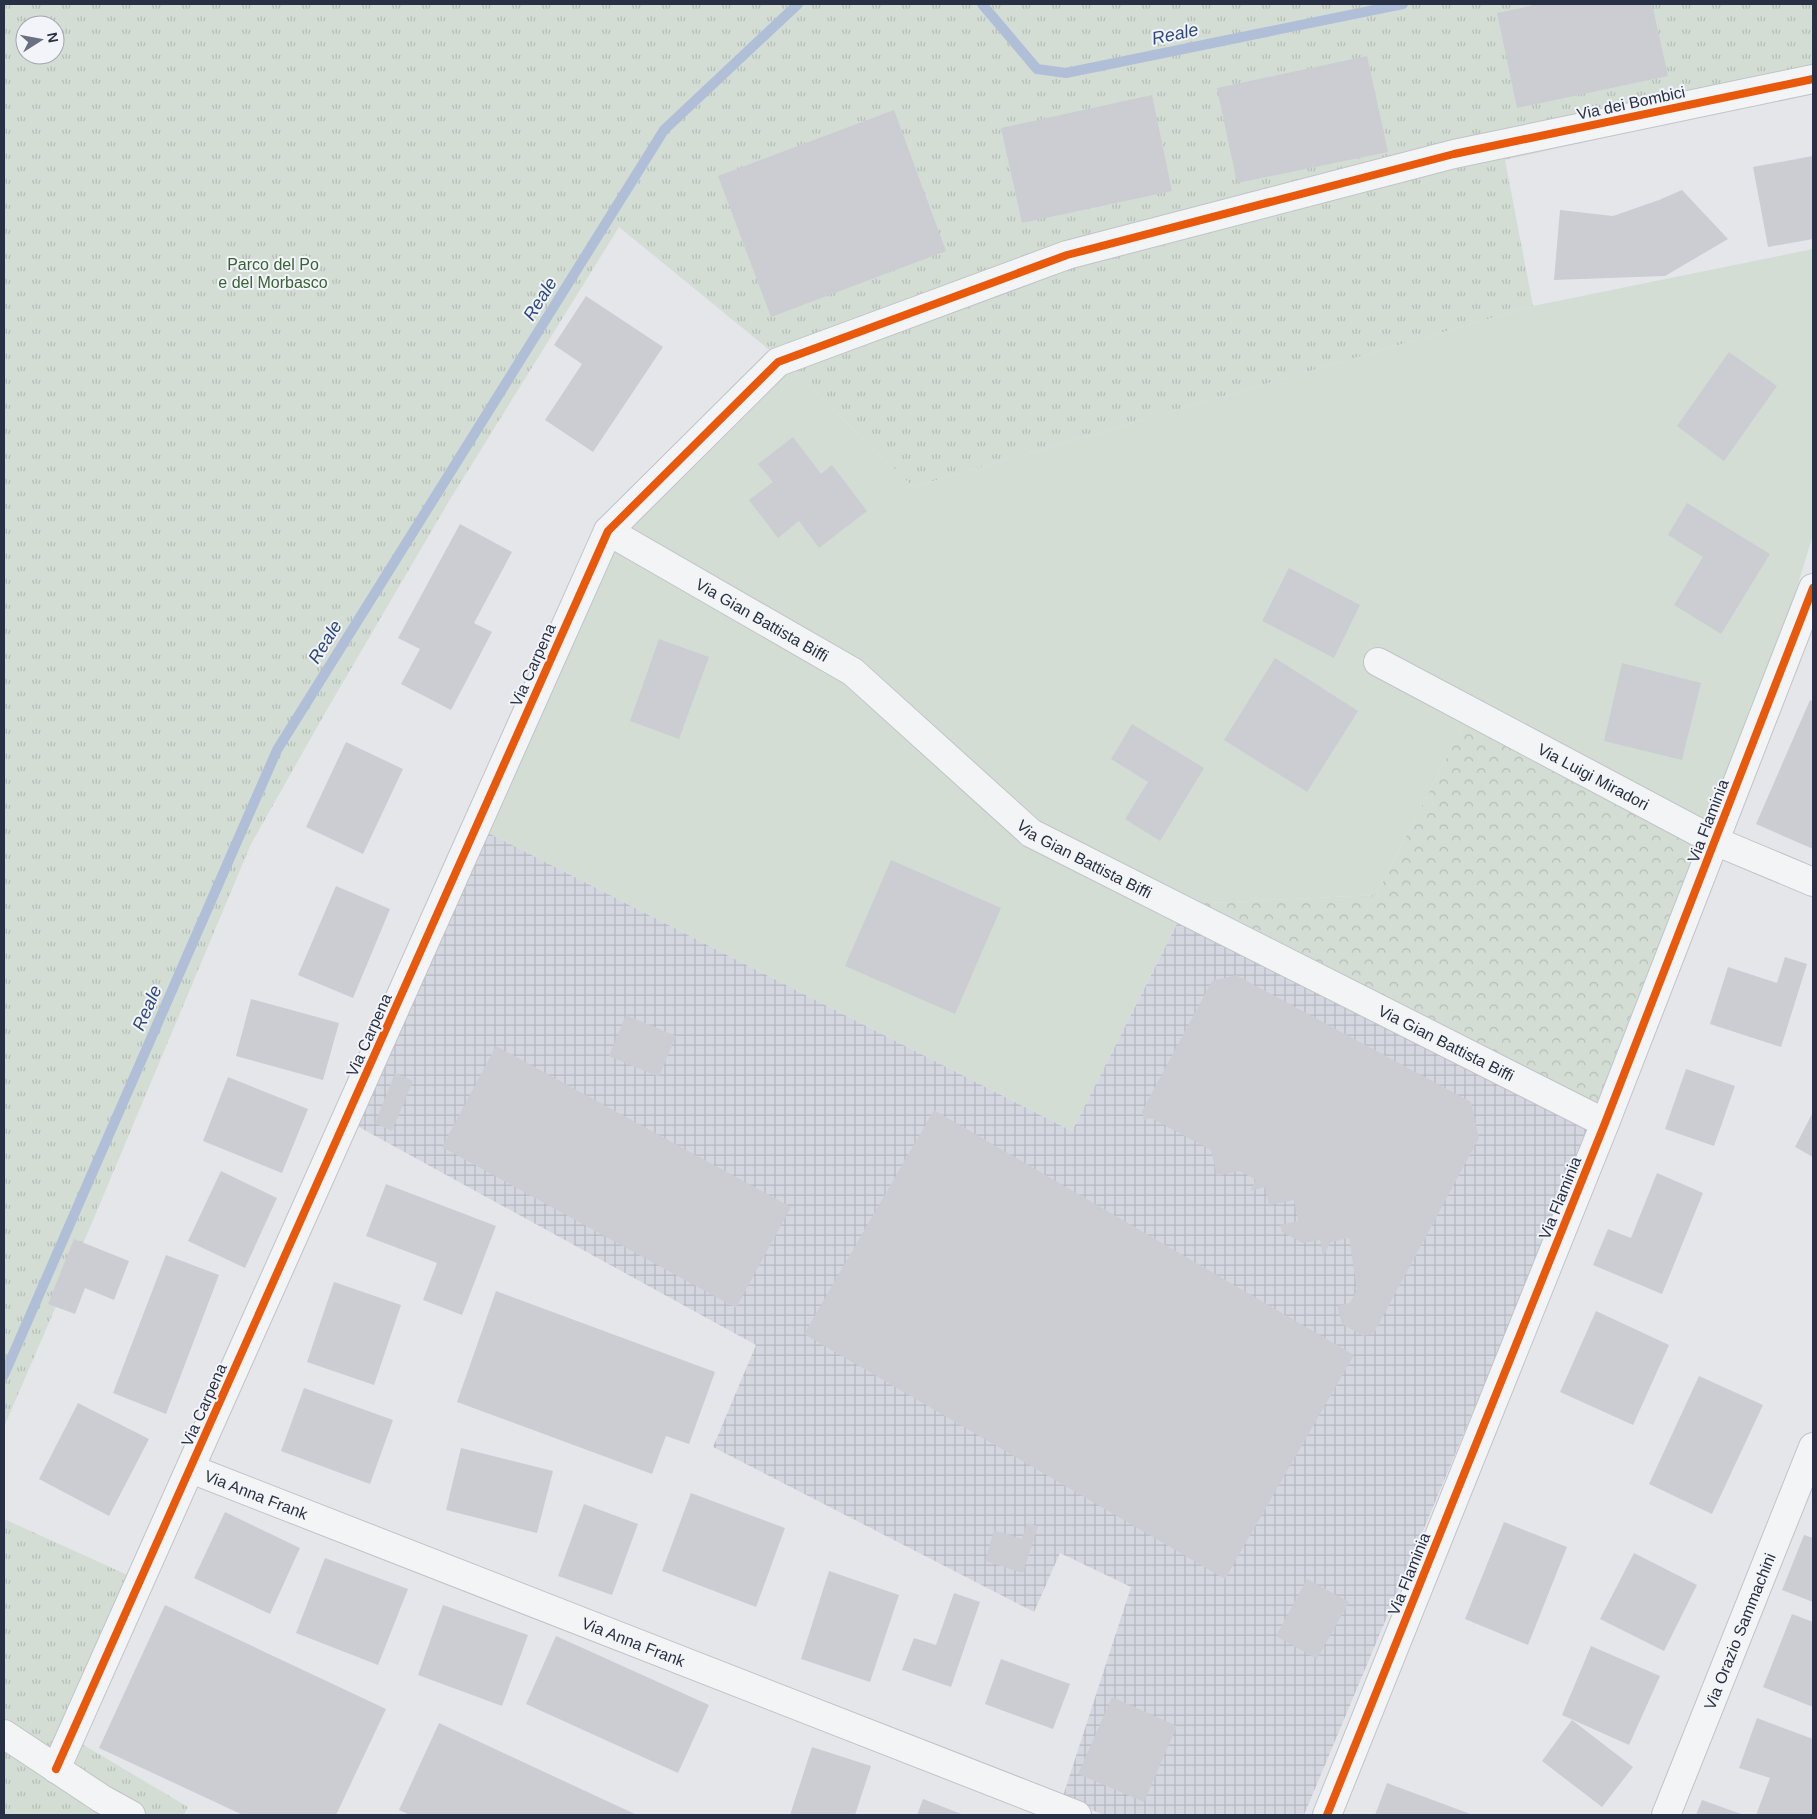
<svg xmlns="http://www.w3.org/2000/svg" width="1817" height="1819" font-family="Helvetica,sans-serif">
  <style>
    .industrial { fill: url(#industrial-grid) }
    .grass { fill: url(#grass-tufts); fill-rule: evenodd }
    .forest { fill: url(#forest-crowns) }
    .garden { fill: #d3ddd4 }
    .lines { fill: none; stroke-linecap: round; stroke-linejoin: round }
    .stream { stroke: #b0bfd7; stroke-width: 10 }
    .building { fill: #cbcdd2 }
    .minor-casing { stroke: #c1c3c8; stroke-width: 30 }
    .tertiary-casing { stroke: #c1c3c8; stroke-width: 30 }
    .minor { stroke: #f3f4f6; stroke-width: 28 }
    .tertiary { stroke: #f3f4f6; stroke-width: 28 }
    .cycleway-casing { stroke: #f2f4f9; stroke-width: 11 }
    .cycleway { stroke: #e8590c; stroke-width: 8 }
    .labels { text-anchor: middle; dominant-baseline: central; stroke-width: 4; stroke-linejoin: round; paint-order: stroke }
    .street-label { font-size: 16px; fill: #283045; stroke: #f2f4f9 }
    .park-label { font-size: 16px; fill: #386334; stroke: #f2f4f9 }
    .water-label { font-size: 18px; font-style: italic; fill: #2d497e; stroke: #f2f4f9 }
  </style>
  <defs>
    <pattern id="industrial-grid" width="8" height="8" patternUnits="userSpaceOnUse" patternTransform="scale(1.25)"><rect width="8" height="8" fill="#d4d7df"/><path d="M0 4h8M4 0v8" fill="none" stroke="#b6b9c1"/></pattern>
    <pattern id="grass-tufts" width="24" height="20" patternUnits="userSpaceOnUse" patternTransform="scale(1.25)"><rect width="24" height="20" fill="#d3ddd4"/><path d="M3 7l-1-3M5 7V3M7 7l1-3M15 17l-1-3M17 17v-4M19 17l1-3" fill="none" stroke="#b5beb7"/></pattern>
    <pattern id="forest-crowns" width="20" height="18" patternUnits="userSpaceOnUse" patternTransform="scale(1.25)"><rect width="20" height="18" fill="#d3ddd4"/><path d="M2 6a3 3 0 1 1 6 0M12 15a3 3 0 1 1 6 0" fill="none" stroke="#b5beb7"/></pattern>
  </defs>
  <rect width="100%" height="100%" fill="#e4e6ea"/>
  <path class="industrial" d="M475,826L1072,1131L1187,904L1590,1132L1304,1815H1103L1063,1796L1131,1587L1060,1553L1034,1612L713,1447L756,1345L348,1121Z"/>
  <path class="grass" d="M4,4H1813V91L1505,160L1533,306L913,487L783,361L619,227L449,501L325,713L251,844L91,1225L4,1427ZM25,25H55V55H25Z
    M4,1519L134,1578L65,1734L188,1807L184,1815H4Z"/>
  <path class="forest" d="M1479,695L1720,838L1590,1132L1187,904L1376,895Z"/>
  <path class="garden" d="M1813,249V535L1720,838L1479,695L1376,895L1187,904L1072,1131L475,826L605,527L783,361L913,487L1533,306Z"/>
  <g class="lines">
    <path class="stream" d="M982,4L1037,69L1066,73L1403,4
      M4,1375L277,750L664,130L798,4"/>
  </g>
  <path class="building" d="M1540,4H1652L1668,76L1517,108L1497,13Z
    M1367,56L1388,152L1237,183L1217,88Z
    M1152,95L1172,191L1022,223L1001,128Z
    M894,110L946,251L771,317L718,176Z
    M1813,156V239L1768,247L1753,167Z
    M1682,190L1728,239L1665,276L1554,280L1560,210L1613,216L1659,200Z
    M586,296L663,347L593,452L545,420L582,364L554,345Z
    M1729,352L1777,386L1724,461L1677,426Z
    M793,437L821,474L832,465L867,511L819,548L799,521L778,538L749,500L773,482L758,464Z
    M1687,503L1770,554L1721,634L1674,605L1703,557L1668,535Z
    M460,524L512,552L474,623L492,632L451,710L401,684L420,649L398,638Z
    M1289,568L1360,605L1334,658L1262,621Z
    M659,639L709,657L679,739L630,721Z
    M1275,658L1358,711L1307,792L1224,740Z
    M1622,663L1701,683L1682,760L1604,741Z
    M1810,700L1813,702V849L1756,824Z
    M1132,724L1204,768L1160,841L1125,819L1148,782L1111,759Z
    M346,742L403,769L363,854L306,827Z
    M891,860L1001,908L955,1014L845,966Z
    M336,886L390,909L353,998L298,975Z
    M1785,957L1807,964L1781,1047L1710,1024L1728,967L1777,983Z
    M1236,975L1471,1102L1479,1138L1374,1333L1363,1336L1342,1324L1337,1306L1350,1303L1357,1289L1349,1238L1331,1242L1323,1256L1320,1240L1303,1243L1282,1232L1280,1225L1298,1221L1294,1200L1269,1205L1265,1187L1250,1191L1256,1180L1240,1171L1217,1176L1211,1150L1151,1118L1144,1120L1142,1111L1212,981Z
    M251,999L339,1023L323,1080L236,1056Z
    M626,1015L676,1036L659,1077L609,1056Z
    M496,1046L791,1207L736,1308L442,1147Z
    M1686,1069L1735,1086L1714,1146L1665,1129Z
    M395,1073L413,1081L392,1131L375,1123Z
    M228,1077L308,1109L282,1173L203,1141Z
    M934,1110L1354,1355L1225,1579L804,1334Z
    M1813,1112V1157L1795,1147Z
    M221,1171L277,1198L245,1268L188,1241Z
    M1657,1173L1703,1193L1662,1294L1593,1265L1608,1229L1631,1238Z
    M386,1184L496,1226L462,1315L423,1300L437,1263L366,1236Z
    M74,1239L129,1261L114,1300L85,1288L75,1314L48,1304Z
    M166,1255L219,1275L166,1414L113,1393Z
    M334,1282L401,1305L374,1385L307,1362Z
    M496,1291L715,1372L689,1444L666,1436L652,1474L457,1402Z
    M1596,1311L1669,1345L1633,1425L1560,1392Z
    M1699,1376L1763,1405L1712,1514L1649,1484Z
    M304,1388L393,1420L370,1484L281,1451Z
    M78,1403L149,1439L109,1516L39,1479Z
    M461,1448L553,1471L537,1533L446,1510Z
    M691,1493L785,1528L756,1607L662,1571Z
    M584,1504L638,1524L612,1595L558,1576Z
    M225,1512L300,1548L270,1614L194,1578Z
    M1504,1522L1567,1547L1528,1645L1465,1619Z
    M1027,1523L1038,1526L1023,1573L985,1561L994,1530L1022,1539Z
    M1804,1535L1813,1538V1602L1782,1590Z
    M1634,1553L1697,1585L1664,1651L1600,1619Z
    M325,1558L408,1589L378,1665L296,1633Z
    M829,1571L899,1595L870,1682L801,1659Z
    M1307,1579L1349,1602L1317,1659L1276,1636Z
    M954,1593L980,1602L951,1687L902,1670L914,1638L936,1645Z
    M165,1605L386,1709L336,1815H243L99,1748Z
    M443,1605L528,1635L502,1706L418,1675Z
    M1792,1614L1813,1622V1707L1763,1687Z
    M556,1636L709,1705L678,1773L526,1704Z
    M1591,1646L1660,1676L1629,1745L1562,1715Z
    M1001,1659L1070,1684L1053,1729L985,1704Z
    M1112,1697L1177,1726L1144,1802L1078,1774Z
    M1757,1718L1813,1739V1815H1756L1770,1778L1739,1768Z
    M1572,1720L1633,1767L1602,1807L1542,1761Z
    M439,1723L637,1815H410L399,1810Z
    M812,1747L871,1766L855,1815H790Z
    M1387,1783L1473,1815H1375Z
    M923,1799L964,1815H917Z
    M1702,1800L1744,1815H1696Z"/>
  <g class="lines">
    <defs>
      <g id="minor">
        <path id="s1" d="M608,531L853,672L1031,833L1605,1123"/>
        <path id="s2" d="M1378,662L1715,841L1813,882"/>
        <path id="s3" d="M191,1469L1077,1815"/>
        <path d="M56,1769L608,531L778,362L1067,255L1454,154L1813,79"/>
        <path d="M1327,1815L1605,1123L1813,588"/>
        <path id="s4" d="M1666,1815L1813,1447"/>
      </g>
      <path id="tertiary" d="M4,1734L102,1799L131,1815"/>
    </defs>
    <use href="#minor" class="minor-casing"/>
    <use href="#tertiary" class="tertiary-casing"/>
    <use href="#minor" class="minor"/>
    <use href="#tertiary" class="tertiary"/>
    <defs>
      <path id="cycleway" d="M56,1769L608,531L778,362L1067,255L1454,154L1813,79
        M1327,1815L1605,1123L1813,588"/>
    </defs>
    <use href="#cycleway" class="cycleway-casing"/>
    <use href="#cycleway" class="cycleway"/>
  </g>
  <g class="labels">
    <g class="street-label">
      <text transform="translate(1631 103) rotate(-12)">Via dei Bombici</text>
      <text stroke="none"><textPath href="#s1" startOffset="178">Via Gian Battista Biffi</textPath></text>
      <text transform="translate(533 665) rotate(-66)">Via Carpena</text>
      <text stroke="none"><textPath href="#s2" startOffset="244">Via Luigi Miradori</textPath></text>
      <text transform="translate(1708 821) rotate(-69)">Via Flaminia</text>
      <text stroke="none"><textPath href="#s1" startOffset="582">Via Gian Battista Biffi</textPath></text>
      <text transform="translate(369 1035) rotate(-66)">Via Carpena</text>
      <text stroke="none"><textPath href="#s1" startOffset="988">Via Gian Battista Biffi</textPath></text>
      <text transform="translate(1560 1198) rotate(-68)">Via Flaminia</text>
      <text transform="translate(204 1405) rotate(-66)">Via Carpena</text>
      <text stroke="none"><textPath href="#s3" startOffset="70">Via Anna Frank</textPath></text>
      <text transform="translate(1409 1574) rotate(-68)">Via Flaminia</text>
      <text stroke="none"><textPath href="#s4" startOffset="198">Via Orazio Sammachini</textPath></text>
      <text stroke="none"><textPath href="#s3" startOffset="475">Via Anna Frank</textPath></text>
    </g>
    <g class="park-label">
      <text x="273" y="264">Parco del Po<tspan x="273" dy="18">e del Morbasco</tspan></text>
    </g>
    <g class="water-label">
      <text transform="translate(1175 34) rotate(-12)">Reale</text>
      <text transform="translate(540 299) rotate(-58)">Reale</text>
      <text transform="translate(325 642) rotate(-58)">Reale</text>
      <text transform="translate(147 1008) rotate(-66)">Reale</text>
    </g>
  </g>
  <rect width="1817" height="1819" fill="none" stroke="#283045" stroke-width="10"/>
  <g transform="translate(40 40) rotate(79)"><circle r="24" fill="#f2f4f9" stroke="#a1a6b1"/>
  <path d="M0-4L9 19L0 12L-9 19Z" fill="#6a707f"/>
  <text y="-8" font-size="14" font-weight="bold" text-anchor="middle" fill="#283045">N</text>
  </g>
</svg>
